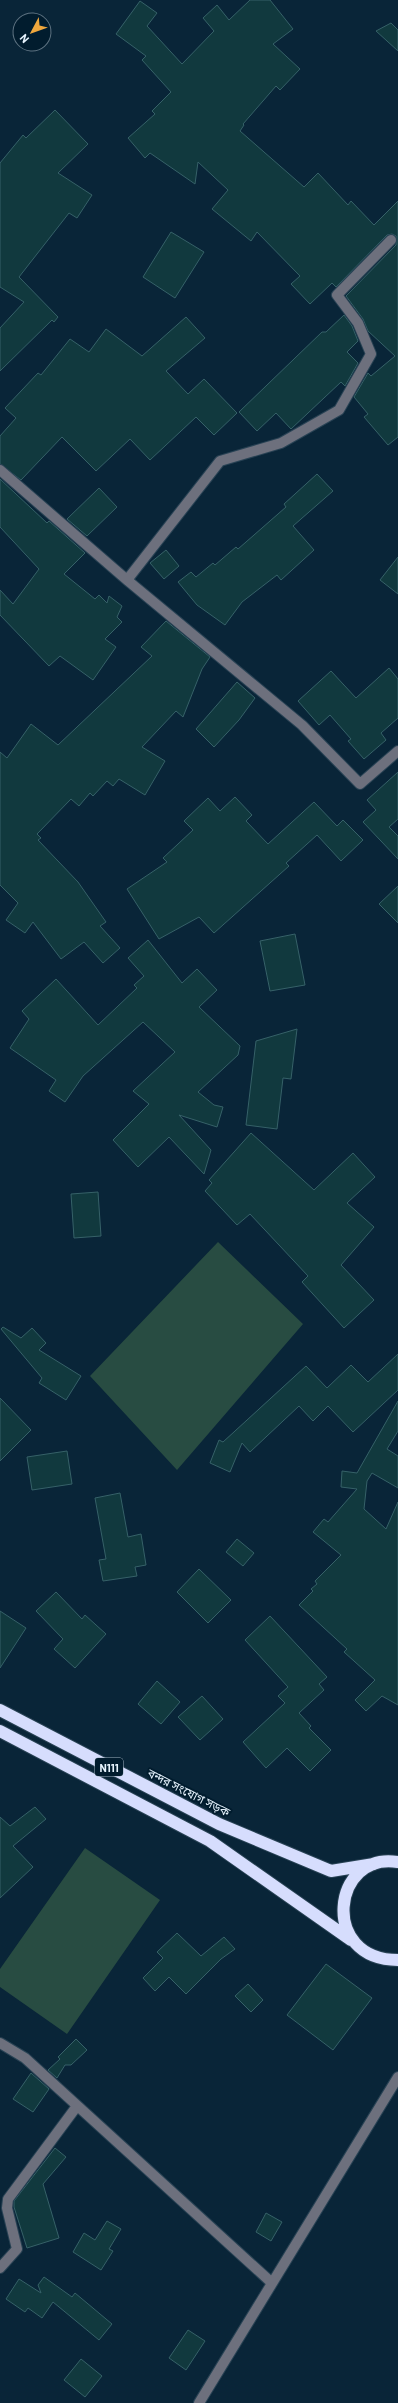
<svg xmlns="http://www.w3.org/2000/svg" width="398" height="2403" font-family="Barlow,'Noto Sans Bengali',sans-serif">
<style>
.water{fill:#284c42}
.building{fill:#11393e;stroke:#366168}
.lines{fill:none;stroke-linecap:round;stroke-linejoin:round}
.minor-casing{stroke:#284254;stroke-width:12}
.highway-casing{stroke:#284254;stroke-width:14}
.minor{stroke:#6d707d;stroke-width:10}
.highway{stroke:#d6ddfd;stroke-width:12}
.labels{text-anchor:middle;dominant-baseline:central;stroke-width:4;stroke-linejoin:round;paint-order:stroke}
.shield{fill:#011c2e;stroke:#a1b2bf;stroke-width:1}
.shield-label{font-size:11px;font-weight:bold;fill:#e6f3fd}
.street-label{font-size:12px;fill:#e6f3fd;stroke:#011c2e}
</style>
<rect width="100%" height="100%" fill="#092538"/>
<!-- water -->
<path class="water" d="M 218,1242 L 303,1324 L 177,1470 L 90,1376 Z
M 85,1848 L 160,1900 L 67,2034 L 0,1987 L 0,1969 Z"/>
<!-- building -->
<path class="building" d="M 250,0 L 270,0 L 293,29 L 273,44 L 300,69 L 280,90 L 276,86 L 243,124 L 244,125 L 240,131 L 304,187 L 318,173 L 348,205 L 351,201 L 374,225 L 398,201 L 398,437 L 388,445 L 364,417 L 368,414 L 354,397 L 368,373 L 371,376 L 395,356 L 368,331 L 363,319 L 346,296 L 396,245 L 396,236 L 392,234 L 387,235 L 336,287 L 332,283 L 310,304 L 291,284 L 300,276 L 257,232 L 251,241 L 212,209 L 228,190 L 198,162 L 195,184 L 150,153 L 145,158 L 128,138 L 155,114 L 152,111 L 171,92 L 142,60 L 146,56 L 116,34 L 140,1 L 157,13 L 147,26 L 182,64 L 214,31 L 203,18 L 217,5 L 229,20 Z
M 391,23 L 398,30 L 398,51 L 376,31 Z
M 55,110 L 88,144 L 58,173 L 92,195 L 77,218 L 69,213 L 19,277 L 58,317 L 54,322 L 52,320 L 0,371 L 0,328 L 24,302 L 0,287 L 0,163 L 23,135 L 26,138 Z
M 171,232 L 204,252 L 175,298 L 143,277 Z
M 344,315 L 352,326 L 358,341 L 347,352 L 358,363 L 345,386 L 341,382 L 291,429 L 276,413 L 257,431 L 239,412 L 322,332 L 326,332 Z
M 186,317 L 205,338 L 166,371 L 188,394 L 204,379 L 237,413 L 214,435 L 196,417 L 150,460 L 130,439 L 96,471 L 62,437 L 21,480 L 0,464 L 0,436 L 16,418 L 5,408 L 38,373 L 41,375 L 70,339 L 89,352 L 106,329 L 142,356 Z
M 317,474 L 333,491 L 293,526 L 314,550 L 281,580 L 277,575 L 242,602 L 225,625 L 197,605 L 178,582 L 191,572 L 196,577 L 213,563 L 215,565 L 236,547 L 238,549 L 286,507 L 284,504 Z
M 0,479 L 47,523 L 49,521 L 85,553 L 64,574 L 95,599 L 99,595 L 107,603 L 109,596 L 122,606 L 117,617 L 122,622 L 105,639 L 116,647 L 93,680 L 60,656 L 49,666 L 0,615 L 0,590 L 13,604 L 39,569 L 0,527 Z
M 99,488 L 117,507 L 87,536 L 67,519 Z
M 166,550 L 179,566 L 164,579 L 150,563 Z
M 398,557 L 398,594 L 380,580 Z
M 166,621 L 210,657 L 202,669 L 183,717 L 176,711 L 142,747 L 165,761 L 145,795 L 119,779 L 113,786 L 107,781 L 93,796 L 90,793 L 79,806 L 71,799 L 37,834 L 41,838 L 38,840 L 78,882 L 106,922 L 100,926 L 120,948 L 103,963 L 84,942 L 61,959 L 33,922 L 25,933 L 6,920 L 18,903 L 0,885 L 0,752 L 7,758 L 31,724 L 58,745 L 152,656 L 141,647 Z
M 389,668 L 398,679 L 398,718 L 381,733 L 386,740 L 364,759 L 348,741 L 351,739 L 330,715 L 319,725 L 298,701 L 331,671 L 356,698 Z
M 237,682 L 255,698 L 239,720 L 214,747 L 196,729 Z
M 398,772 L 398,819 L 389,827 L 398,836 L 398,859 L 363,822 L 376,810 L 367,800 Z
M 235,797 L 252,815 L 246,821 L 268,844 L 314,802 L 337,826 L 343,820 L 363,840 L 341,861 L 317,835 L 286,863 L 289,866 L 214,933 L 199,917 L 159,939 L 127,889 L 167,862 L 163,858 L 193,830 L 184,821 L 208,798 L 220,811 Z
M 398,886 L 398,923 L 379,904 Z
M 295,934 L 305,985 L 270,991 L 260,941 Z
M 148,940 L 182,983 L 197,969 L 217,990 L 199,1007 L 240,1046 L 238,1055 L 198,1092 L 214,1105 L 223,1107 L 217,1127 L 179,1115 L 211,1150 L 204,1174 L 169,1137 L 138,1167 L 113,1140 L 149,1104 L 133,1091 L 175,1052 L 143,1022 L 83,1076 L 65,1102 L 49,1091 L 56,1080 L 10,1048 L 29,1019 L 22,1011 L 56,979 L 98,1025 L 137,988 L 134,985 L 144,976 L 128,958 Z
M 297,1029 L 291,1079 L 283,1078 L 277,1129 L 246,1125 L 256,1041 Z
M 251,1133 L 314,1190 L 353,1153 L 375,1177 L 347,1203 L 374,1227 L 341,1265 L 374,1300 L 344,1328 L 302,1282 L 308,1276 L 250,1214 L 237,1225 L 205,1191 L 212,1183 L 209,1180 Z
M 98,1192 L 101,1236 L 74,1238 L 71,1194 Z
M 3,1327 L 21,1338 L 32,1328 L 46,1343 L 39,1350 L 81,1376 L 66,1400 L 39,1383 L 42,1378 L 1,1329 Z
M 398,1354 L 398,1390 L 353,1432 L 328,1406 L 313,1421 L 299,1406 L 250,1452 L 242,1443 L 230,1472 L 210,1463 L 219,1440 L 223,1442 L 306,1366 L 327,1388 L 351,1365 L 368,1382 Z
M 0,1398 L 31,1430 L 0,1461 Z
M 398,1401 L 398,1431 L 387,1449 L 398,1456 L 398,1488 L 372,1473 L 367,1481 L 364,1509 L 386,1529 L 398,1502 L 398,1705 L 382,1696 L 366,1711 L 355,1700 L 375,1680 L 344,1652 L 347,1649 L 299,1605 L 313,1591 L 311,1589 L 317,1584 L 315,1581 L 341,1555 L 313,1532 L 324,1519 L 328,1522 L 357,1489 L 341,1487 L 342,1471 L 357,1473 Z
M 67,1451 L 72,1484 L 32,1490 L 27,1457 Z
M 120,1493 L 128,1537 L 141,1534 L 146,1565 L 135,1567 L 137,1576 L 103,1581 L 99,1560 L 106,1559 L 95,1498 Z
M 237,1539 L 254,1553 L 243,1566 L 226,1552 Z
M 199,1569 L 231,1600 L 208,1623 L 177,1592 Z
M 56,1592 L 82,1619 L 85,1615 L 106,1634 L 75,1668 L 54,1649 L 63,1639 L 36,1611 Z
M 0,1611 L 26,1628 L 0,1668 Z
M 270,1616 L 327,1677 L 319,1684 L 324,1690 L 299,1713 L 311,1726 L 309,1728 L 331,1750 L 310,1771 L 287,1748 L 266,1768 L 243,1742 L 285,1703 L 278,1696 L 288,1687 L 245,1640 Z
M 157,1681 L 180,1702 L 161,1724 L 138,1704 Z
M 202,1696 L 223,1719 L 200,1740 L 178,1717 Z
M 35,1807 L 46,1819 L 13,1846 L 33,1867 L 0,1898 L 0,1817 L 10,1826 Z
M 177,1933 L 201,1956 L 224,1937 L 235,1949 L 221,1959 L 186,1994 L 169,1977 L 155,1991 L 143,1978 L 163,1958 L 157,1952 Z
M 326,1964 L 372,1998 L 333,2050 L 287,2015 Z
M 248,1984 L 263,2000 L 251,2012 L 235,1996 Z
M 76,2039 L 87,2050 L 71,2065 L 65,2065 L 57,2078 L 48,2070 L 60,2059 L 58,2057 Z
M 31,2073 L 49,2089 L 33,2112 L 13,2099 Z
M 55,2148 L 66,2157 L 43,2184 L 59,2238 L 27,2248 L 14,2207 L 14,2201 Z
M 266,2213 L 282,2222 L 271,2241 L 256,2232 Z
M 107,2221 L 121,2229 L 109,2249 L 113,2251 L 101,2270 L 73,2252 L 84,2233 L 95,2240 Z
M 44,2277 L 72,2297 L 75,2293 L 112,2324 L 99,2340 L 53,2302 L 42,2318 L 28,2308 L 25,2312 L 6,2299 L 19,2279 L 41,2293 L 38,2285 Z
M 188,2330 L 205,2341 L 186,2370 L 169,2358 Z
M 81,2359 L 102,2376 L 85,2397 L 64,2380 Z"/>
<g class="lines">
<defs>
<path id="minor" d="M 0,470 L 127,580 L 302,725 L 360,784 L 398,751
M 127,580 L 220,461 L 281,443 L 339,410 L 371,354 L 358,323 L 337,295 L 391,240
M 0,2043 L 25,2058 L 272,2283
M 0,2268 L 17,2249 L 7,2208 L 8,2199 L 77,2106
M 199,2403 L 398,2077"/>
<path id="highway" d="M 0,1710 L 219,1824 L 331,1871 L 374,1864
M 0,1731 L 210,1841 L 351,1940
M 398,1862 C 332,1851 319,1960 398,1960"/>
</defs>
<!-- minor casing -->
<use href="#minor" class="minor-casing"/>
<!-- highway casing -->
<use href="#highway" class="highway-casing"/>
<!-- minor -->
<use href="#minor" class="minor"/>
<!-- highway -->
<use href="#highway" class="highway"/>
</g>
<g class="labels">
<!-- shield labels -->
<rect class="shield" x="95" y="1758" width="28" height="18" rx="3"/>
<g class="shield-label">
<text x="109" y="1767">N111</text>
</g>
<!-- street labels -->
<g class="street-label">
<text transform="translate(189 1792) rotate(27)">বন্দর সংযোগ সড়ক</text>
</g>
</g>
<!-- north arrow -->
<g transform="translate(32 32) rotate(229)"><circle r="19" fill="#011c2e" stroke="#5d7281"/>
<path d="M0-3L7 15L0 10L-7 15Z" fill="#efa73d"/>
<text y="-6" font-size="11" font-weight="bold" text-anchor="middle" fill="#e6f3fd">N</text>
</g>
</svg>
